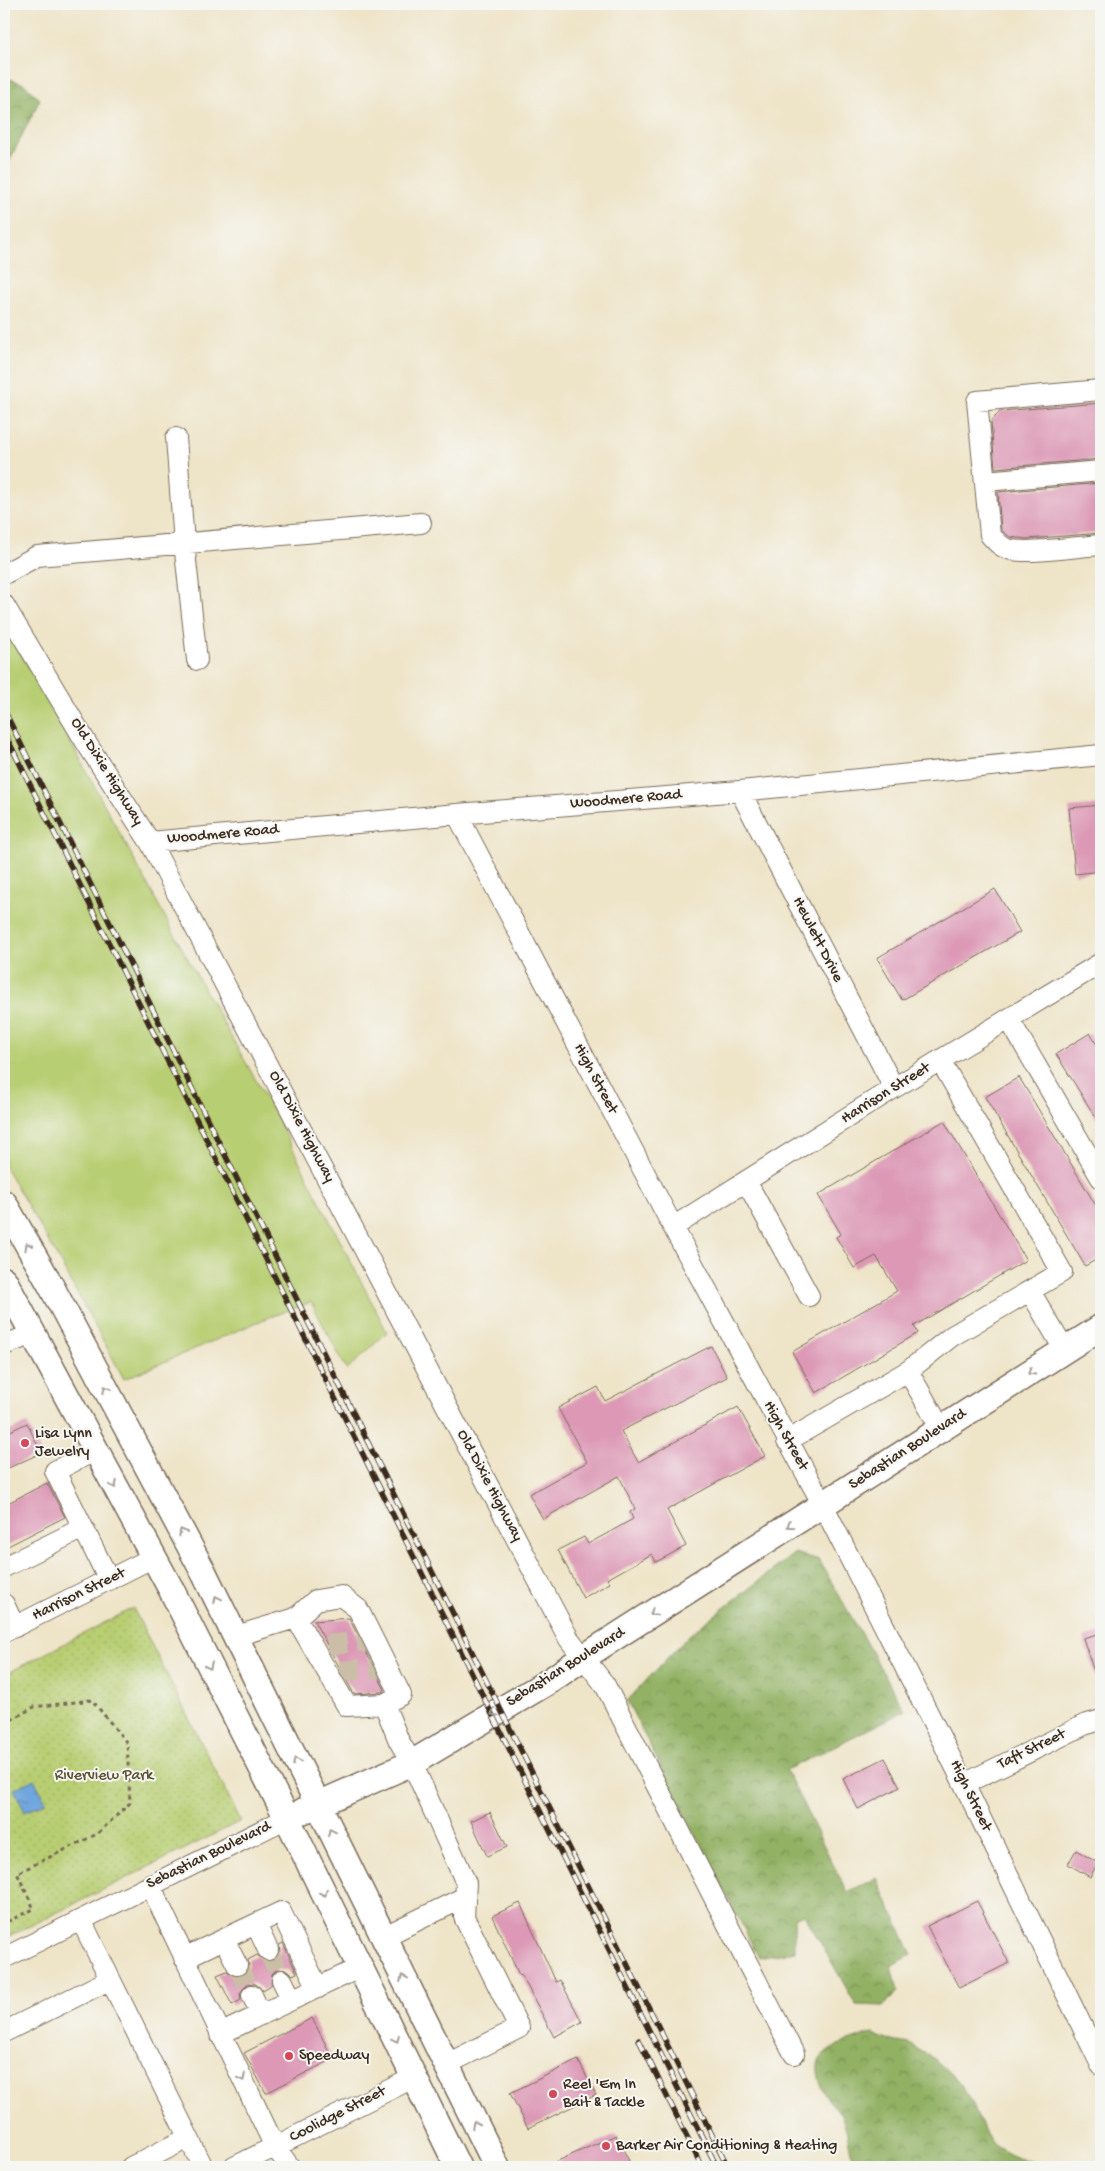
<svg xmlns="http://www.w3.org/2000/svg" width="1105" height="2171" font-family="'Gochi Hand',sans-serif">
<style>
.grass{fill:#b8ce72;stroke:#7a7c48}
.forest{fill:url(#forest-crowns);stroke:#666e41}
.park{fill:url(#park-dots);stroke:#7a7c48}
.water{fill:url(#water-ripples);stroke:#56687e}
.building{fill:#dc98b5}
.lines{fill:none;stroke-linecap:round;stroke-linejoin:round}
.minor-tunnel{stroke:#cabfa6;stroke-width:20;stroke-dasharray:20 10;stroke-linecap:butt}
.minor-casing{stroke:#7a6b5a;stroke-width:22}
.major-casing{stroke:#7a6b5a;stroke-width:28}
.path{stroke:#7a6b5a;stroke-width:3;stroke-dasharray:4 4;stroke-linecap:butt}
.minor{stroke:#fff;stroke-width:20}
.major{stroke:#fff;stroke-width:25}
.rail-casing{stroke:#3b2a1e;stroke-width:5.5}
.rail{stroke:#f6f6f2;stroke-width:4;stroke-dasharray:11;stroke-linecap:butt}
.oneway{stroke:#a79f9a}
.poi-dot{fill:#d1495b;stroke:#f6f6f2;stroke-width:2}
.labels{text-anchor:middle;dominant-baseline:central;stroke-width:4;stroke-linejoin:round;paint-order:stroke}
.street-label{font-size:16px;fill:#3b2a1e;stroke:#f6f6f2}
.poi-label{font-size:16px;fill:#3b2a1e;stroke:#f6f6f2;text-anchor:start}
.park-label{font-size:16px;fill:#5a5333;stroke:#f6f6f2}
</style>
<defs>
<pattern id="forest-crowns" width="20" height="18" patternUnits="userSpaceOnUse" patternTransform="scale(1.25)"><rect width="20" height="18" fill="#92b164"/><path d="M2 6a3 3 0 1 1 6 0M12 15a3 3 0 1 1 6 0" fill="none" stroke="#789052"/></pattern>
<pattern id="park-dots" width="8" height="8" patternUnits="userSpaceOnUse" patternTransform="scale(1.25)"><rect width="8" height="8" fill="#b8ce72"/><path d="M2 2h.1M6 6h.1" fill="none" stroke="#9fb162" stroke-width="1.8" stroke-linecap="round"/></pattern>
<pattern id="water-ripples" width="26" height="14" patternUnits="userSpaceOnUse" patternTransform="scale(1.25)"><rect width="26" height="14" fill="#70a6de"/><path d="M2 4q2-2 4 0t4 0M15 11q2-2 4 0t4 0" fill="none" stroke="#5d87b3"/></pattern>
</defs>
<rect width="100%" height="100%" fill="#f6f6f2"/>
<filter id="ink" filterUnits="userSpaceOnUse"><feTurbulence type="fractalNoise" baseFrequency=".02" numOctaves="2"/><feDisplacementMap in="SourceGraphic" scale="10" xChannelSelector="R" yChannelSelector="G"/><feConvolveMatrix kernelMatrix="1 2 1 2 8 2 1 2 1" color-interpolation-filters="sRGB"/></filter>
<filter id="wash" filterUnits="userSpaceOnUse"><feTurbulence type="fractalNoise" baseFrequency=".0096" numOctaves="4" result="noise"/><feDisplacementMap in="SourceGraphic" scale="20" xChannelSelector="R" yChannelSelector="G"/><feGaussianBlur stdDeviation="1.12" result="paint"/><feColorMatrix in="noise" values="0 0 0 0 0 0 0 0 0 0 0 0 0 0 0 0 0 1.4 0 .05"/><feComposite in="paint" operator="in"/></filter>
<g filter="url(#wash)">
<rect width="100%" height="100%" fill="#eee4c8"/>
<!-- grass -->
<path class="grass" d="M 4,625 L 52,708 L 203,987 L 275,1114 L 387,1332 L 347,1370 L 311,1302 L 267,1318 L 124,1379 L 53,1249 L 4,1165 Z"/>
<!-- forest -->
<path class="forest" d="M 4,77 L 24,84 L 40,99 L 4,172 Z
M 795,1553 L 819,1560 L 905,1711 L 786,1770 L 847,1892 L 877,1878 L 912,1955 L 892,1965 L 898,1992 L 883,2006 L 856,2005 L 804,1914 L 794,1918 L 795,1951 L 759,1958 L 627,1701 L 689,1635 Z
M 873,2034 L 887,2040 L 909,2044 L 936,2060 L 959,2082 L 969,2096 L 984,2132 L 997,2147 L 1017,2158 L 1046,2163 L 1095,2164 L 1101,2162 L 1101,2167 L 856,2167 C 848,2150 849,2128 839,2112 C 835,2106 828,2101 825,2094 C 821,2087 817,2074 818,2065 C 819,2049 860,2036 873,2034 Z"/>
<!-- park -->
<path class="park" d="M 133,1608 L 241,1821 L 4,1939 L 4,1675 Z"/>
<!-- water -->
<path class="water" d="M 34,1779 L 46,1802 L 25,1812 L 14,1789 Z"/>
<g id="blocks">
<!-- building -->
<path class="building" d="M 1101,403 L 1101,459 L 995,468 L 991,422 L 1000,411 Z
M 1101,483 L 1101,533 L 1027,539 L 1010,537 L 1001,530 L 998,492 Z
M 1101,805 L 1101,871 L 1075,874 L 1069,808 Z
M 995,889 L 1020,932 L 902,1000 L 877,958 Z
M 1090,1033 L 1101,1052 L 1101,1126 L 1056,1054 Z
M 1019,1077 L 1101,1214 L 1101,1257 L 1085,1266 L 985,1097 Z
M 944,1121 L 1026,1260 L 914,1326 L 918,1333 L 816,1393 L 792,1352 L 897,1291 L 876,1256 L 854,1268 L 836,1237 L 841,1234 L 818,1195 Z
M 711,1346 L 727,1377 L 621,1431 L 638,1462 L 738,1407 L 765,1456 L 667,1510 L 686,1546 L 656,1562 L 652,1554 L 607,1579 L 610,1583 L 583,1598 L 558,1550 L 584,1537 L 588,1544 L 633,1519 L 630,1512 L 635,1509 L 619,1476 L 543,1519 L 529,1494 L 587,1462 L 558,1408 L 598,1387 L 605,1401 Z
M 27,1423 L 41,1453 L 4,1470 L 4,1434 Z
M 47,1483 L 65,1517 L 4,1548 L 4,1505 Z
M 349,1618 L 385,1690 L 382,1692 L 354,1694 L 314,1621 Z
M 1101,1633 L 1101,1683 L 1098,1684 L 1083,1638 Z
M 885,1758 L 900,1787 L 858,1809 L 843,1779 Z
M 490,1812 L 507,1847 L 487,1856 L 471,1821 Z
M 1076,1850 L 1098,1863 L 1090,1877 L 1068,1864 Z
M 977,1901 L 1009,1963 L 959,1988 L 927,1926 Z
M 520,1903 L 556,1982 L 560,1980 L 582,2022 L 554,2037 L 521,1974 L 519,1975 L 492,1916 Z
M 283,1943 L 297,1973 L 293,1975 L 288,1970 L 277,1969 L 272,1974 L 271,1985 L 263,1990 L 254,1983 L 247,1984 L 240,1993 L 241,2000 L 232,2005 L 217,1975 L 227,1971 L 236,1977 L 243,1975 L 249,1966 L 248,1960 L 257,1955 L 266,1962 L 273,1961 L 280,1952 L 279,1945 Z
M 312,2018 L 333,2059 L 266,2093 L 244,2053 Z
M 578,2060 L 596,2095 L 528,2128 L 510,2093 Z
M 616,2135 L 632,2167 L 544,2167 Z"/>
</g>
</g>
<g filter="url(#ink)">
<use href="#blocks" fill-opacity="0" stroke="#7a6b5a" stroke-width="1"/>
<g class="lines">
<!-- minor-tunnel -->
<path class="minor-tunnel" d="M 327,1645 L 365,1641
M 340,1671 L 378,1668
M 268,1950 L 282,1980
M 237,1965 L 252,1995"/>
<defs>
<path id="minor" d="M 1101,390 L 977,401 L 990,535 C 996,541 1000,547 1008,549 C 1026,555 1080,546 1101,545
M 176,438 L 184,543 L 197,660
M 985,481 L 1101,471
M 4,574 L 37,556 L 421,523
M 4,605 L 87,744 L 150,842 L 569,1639 L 605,1685 L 794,2054
M 740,791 L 894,1088
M 457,814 L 673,1227 L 823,1505 L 964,1784 L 1101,2065
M 150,842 L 457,814 L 740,791 L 1101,755
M 1009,1019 L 1101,1178
M 746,1181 L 809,1296
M 673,1227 L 894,1088 L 1101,963
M 1030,1291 L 1065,1351
M 4,1345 L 33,1334
M 908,1371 L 941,1429
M 787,1441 L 908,1371 L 952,1336 L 1062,1272 L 940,1060
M 96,1450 L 55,1471 L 109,1580
M 4,1567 L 83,1528
M 4,1604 L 15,1627
M 4,1632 L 154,1557
M 236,1636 L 296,1618
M 384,1704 L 347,1706 L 296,1618 L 316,1600 L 341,1596 L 358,1609 L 401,1695 L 384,1704 L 399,1741 L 412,1763 L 466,1883 L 464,1917 L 519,2028 L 445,2065
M 964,1784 L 1084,1725 L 1101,1720
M 150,1885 L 275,2147 L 290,2167
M 81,1920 L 203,2167
M 256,1924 L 268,1950
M 383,1937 L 465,1897
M 224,1939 L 237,1965
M 4,1958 L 287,1818
M 184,1958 L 281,1912 L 318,1988
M 282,1980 L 292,2000
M 252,1995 L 261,2015
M 4,2032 L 109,1980
M 220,2034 L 361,1967
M 131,2167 L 188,2138
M 234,2167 L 415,2077"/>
<path id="major" d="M 4,1203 L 50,1284 L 205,1575 L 497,2167
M 4,1280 L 172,1591 L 287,1818 L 458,2167
M 303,1811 L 412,1763 L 551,1680 L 584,1657 L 1101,1327"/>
</defs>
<!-- minor casing -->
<use href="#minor" class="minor-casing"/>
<!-- major casing -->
<use href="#major" class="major-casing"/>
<!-- path -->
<path class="path" d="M 4,1724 L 34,1707 L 92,1700 L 127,1743 L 130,1803 L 97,1834 L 17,1873 L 34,1909 L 4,1923"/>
<!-- minor -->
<use href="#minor" class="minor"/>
<!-- major -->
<use href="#major" class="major"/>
<defs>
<path id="rail" d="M 4,710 L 728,2167
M 4,732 L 717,2167
M 639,2040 L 702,2167"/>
</defs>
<!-- rail casing -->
<use href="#rail" class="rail-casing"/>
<!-- rail -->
<use href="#rail" class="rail"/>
</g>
<!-- one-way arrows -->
<defs><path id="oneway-chevron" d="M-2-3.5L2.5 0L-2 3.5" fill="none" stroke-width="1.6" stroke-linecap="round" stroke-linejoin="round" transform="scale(1.25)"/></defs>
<g class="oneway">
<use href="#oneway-chevron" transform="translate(28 1246) rotate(-120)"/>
<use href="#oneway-chevron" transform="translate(1031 1372) rotate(148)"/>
<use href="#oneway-chevron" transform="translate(106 1389) rotate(-118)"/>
<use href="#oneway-chevron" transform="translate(114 1485) rotate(62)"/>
<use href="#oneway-chevron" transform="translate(790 1525) rotate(147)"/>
<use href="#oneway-chevron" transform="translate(182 1532) rotate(-118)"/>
<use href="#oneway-chevron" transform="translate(217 1599) rotate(-116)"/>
<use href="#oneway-chevron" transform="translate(653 1613) rotate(147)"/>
<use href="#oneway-chevron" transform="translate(209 1666) rotate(63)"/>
<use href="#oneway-chevron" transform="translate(494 1713) rotate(150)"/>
<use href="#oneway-chevron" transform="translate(296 1761) rotate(-116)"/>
<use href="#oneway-chevron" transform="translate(331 1832) rotate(-116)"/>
<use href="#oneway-chevron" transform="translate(324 1893) rotate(64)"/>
<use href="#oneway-chevron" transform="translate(403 1978) rotate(-116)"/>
<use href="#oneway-chevron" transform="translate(396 2039) rotate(64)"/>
<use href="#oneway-chevron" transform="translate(242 2078) rotate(64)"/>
<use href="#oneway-chevron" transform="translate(475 2124) rotate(-117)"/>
</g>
</g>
<!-- markers -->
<g class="poi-dot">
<circle cx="25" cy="1443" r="5"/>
<circle cx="289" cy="2056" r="5"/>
<circle cx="553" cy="2094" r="5"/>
<circle cx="606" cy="2146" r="5"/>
</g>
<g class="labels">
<!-- street labels -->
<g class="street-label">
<text transform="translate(106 772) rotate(58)">Old Dixie Highway</text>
<text transform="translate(626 800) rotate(-5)">Woodmere Road</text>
<text transform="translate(223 835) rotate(-5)">Woodmere Road</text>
<text transform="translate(817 940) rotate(63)">Hewlett Drive</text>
<text transform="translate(595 1079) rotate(62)">High Street</text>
<text transform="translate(886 1094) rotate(-32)">Harrison Street</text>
<text transform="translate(301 1127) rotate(62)">Old Dixie Highway</text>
<text transform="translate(785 1436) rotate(61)">High Street</text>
<text transform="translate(908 1450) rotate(-33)">Sebastian Boulevard</text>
<text transform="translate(489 1486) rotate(62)">Old Dixie Highway</text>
<text transform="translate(79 1595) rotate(-26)">Harrison Street</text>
<text transform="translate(566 1668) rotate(-32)">Sebastian Boulevard</text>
<text transform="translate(1032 1750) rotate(-26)">Taft Street</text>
<text transform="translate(970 1796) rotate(64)">High Street</text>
<text transform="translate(209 1856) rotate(-26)">Sebastian Boulevard</text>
<text transform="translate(338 2115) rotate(-27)">Coolidge Street</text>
</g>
<!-- poi labels -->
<g class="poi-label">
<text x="35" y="1434">Lisa Lynn<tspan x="35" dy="18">Jewelry</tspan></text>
<text x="299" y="2056">Speedway</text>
<text x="563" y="2085">Reel 'Em In<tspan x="563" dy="18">Bait &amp; Tackle</tspan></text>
<text x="616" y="2146">Barker Air Conditioning &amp; Heating</text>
</g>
<!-- park labels -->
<g class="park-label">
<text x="104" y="1776">Riverview Park</text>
</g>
</g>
<!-- margin -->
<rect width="1105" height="2171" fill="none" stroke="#f6f6f2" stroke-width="20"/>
</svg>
